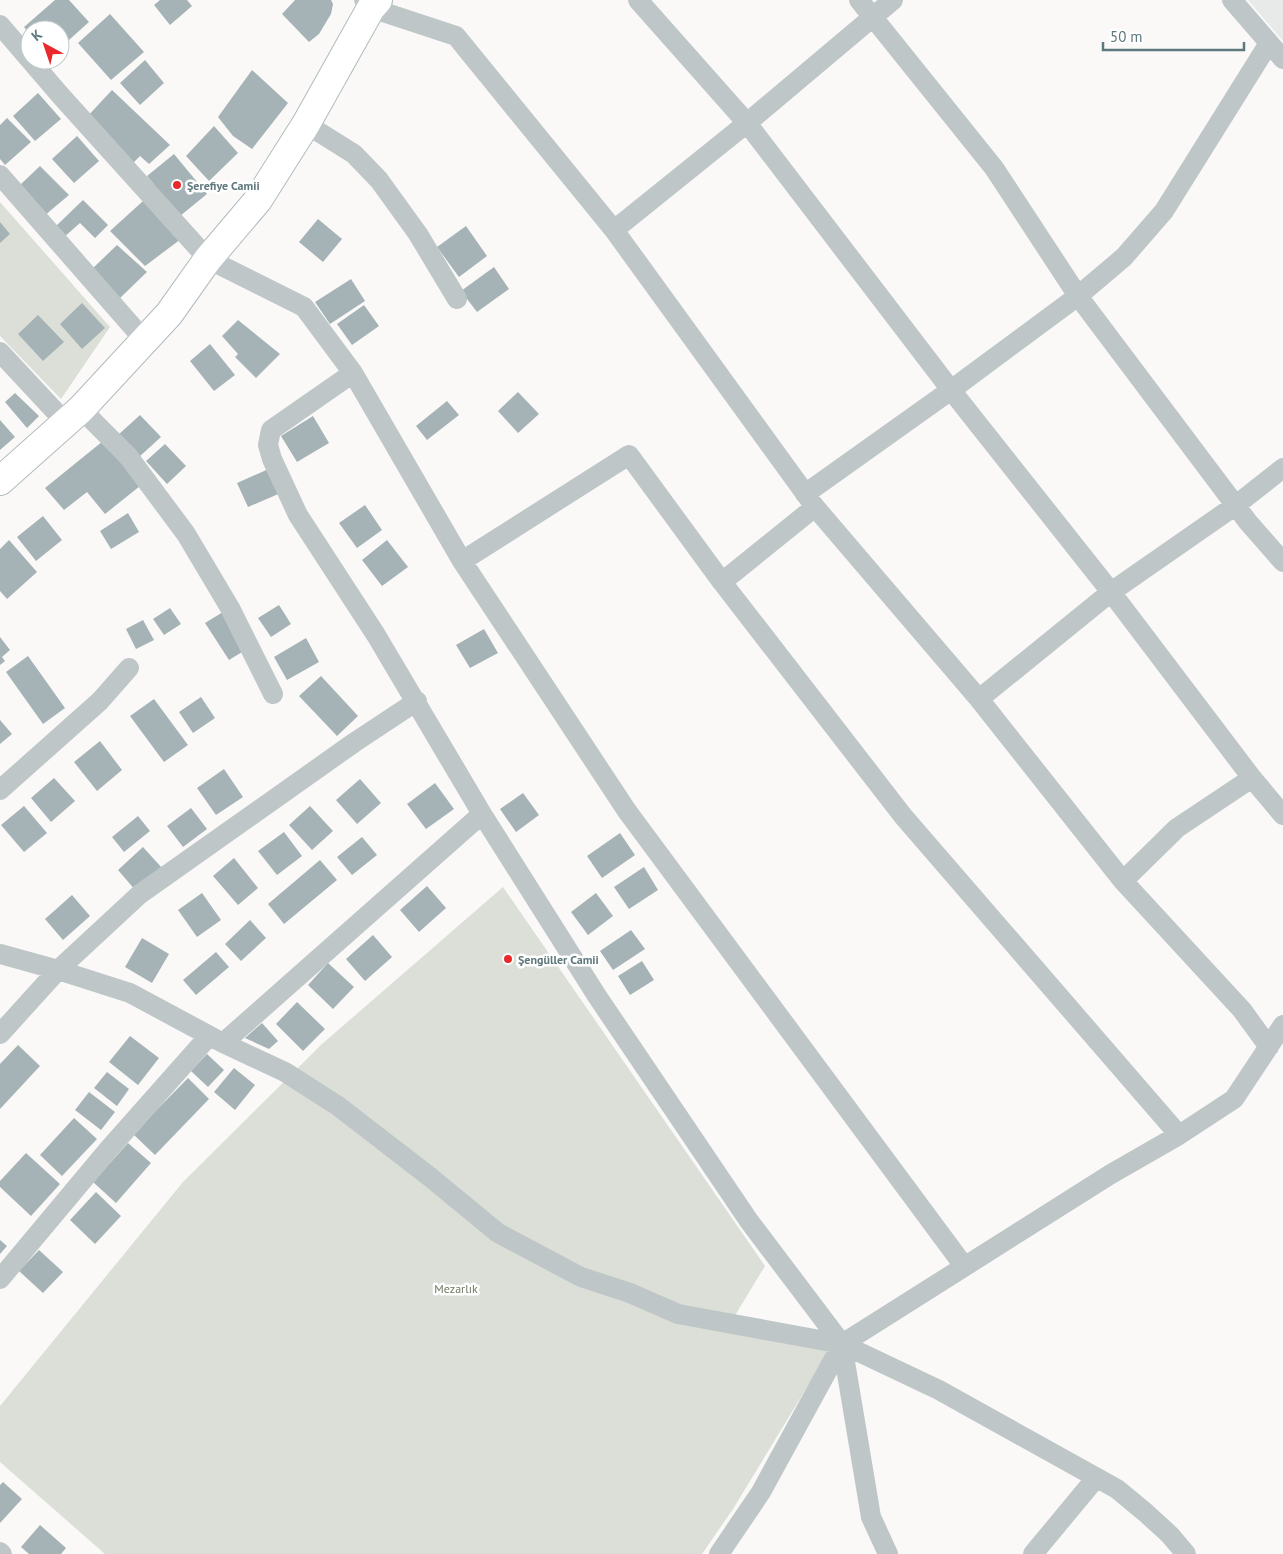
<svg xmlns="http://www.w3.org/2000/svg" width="1283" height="1554" font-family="'PT Sans',sans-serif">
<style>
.built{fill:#e8e9e9}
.green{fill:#dbdfd7}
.building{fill:#a5b3b6}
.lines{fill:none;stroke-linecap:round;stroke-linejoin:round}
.secondary-casing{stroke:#b1bbbd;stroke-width:30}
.minor{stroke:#bec6c8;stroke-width:20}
.secondary{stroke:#fff;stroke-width:28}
.poi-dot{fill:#e82a2c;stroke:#fff;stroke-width:2}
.labels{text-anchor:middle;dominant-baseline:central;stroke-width:5;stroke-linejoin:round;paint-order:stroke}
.poi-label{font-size:12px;font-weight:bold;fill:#5f787d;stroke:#fff;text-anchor:start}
.park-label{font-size:12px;fill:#6d7a63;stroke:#fff}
</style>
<rect width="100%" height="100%" fill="#faf9f8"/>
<!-- built -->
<path class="built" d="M 1248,0 L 1283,0 L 1283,41 Z"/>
<!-- green -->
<path class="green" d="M 0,202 L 110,327 L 61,399 L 0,336 Z
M 503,887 L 765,1266 L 725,1332 L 829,1351 L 733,1509 L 702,1554 L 105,1554 L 0,1462 L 0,1406 L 183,1182 L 322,1044 Z"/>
<!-- building -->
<path class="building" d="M 55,0 L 69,0 L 89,22 L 60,48 L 60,30 L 30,30 L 30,34 L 24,27 Z
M 160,0 L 187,0 L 192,6 L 170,25 L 154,5 Z
M 295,0 L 331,0 L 333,4 L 331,14 L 319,34 L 309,42 L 282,14 Z
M 110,14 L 144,52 L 111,80 L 78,43 Z
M 145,60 L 164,83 L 140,105 L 120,83 Z
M 252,70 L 288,103 L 252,149 L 233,136 L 218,117 Z
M 112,90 L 170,145 L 149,164 L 140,156 L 131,165 L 86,118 Z
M 38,93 L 61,119 L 35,141 L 13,116 Z
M 7,118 L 31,142 L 5,165 L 0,159 L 0,125 Z
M 214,126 L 238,153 L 209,181 L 186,156 Z
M 77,136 L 99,161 L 74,183 L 52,159 Z
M 174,154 L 207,194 L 180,216 L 147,176 Z
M 40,166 L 69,195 L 44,216 L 20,185 Z
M 83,200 L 108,225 L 95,238 L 80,223 L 63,238 L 55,227 Z
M 143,201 L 181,239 L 145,266 L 110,231 Z
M 318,219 L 342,239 L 323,262 L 299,242 Z
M 0,222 L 10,234 L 0,243 Z
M 466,226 L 487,256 L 459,277 L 437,247 Z
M 117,245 L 147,272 L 120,298 L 91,270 Z
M 494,267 L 509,289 L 477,312 L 461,291 Z
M 351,279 L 365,301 L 330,324 L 315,302 Z
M 82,303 L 105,328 L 82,349 L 60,324 Z
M 364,305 L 379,326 L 352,345 L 337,324 Z
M 38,315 L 64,342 L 43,361 L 18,334 Z
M 238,320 L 280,354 L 256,378 L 235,357 L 238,354 L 222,336 Z
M 210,344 L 235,375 L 214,391 L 190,361 Z
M 518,392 L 539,414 L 518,433 L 498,411 Z
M 15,393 L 39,416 L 27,428 L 5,402 Z
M 447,401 L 459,415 L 427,440 L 416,426 Z
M 140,415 L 161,437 L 139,457 L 118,435 Z
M 313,416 L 329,443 L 297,462 L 281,436 Z
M 0,420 L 15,437 L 0,450 Z
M 103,441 L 140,486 L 105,514 L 87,492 L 64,510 L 45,488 Z
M 165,444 L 186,466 L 167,484 L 146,461 Z
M 273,467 L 283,492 L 248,507 L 237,483 Z
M 365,505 L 382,530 L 357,548 L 339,523 Z
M 128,513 L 139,532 L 111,549 L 100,531 Z
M 43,516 L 62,540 L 36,561 L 17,537 Z
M 9,540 L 37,572 L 7,599 L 0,591 L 0,549 Z
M 387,540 L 408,567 L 382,586 L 362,560 Z
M 279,605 L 291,624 L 271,637 L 258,618 Z
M 170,608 L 181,624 L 164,635 L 153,619 Z
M 223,612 L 247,649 L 229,660 L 205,623 Z
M 143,620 L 154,640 L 136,649 L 126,629 Z
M 484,629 L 498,653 L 470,668 L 456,645 Z
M 0,637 L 10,650 L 2,657 L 5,661 L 0,665 Z
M 306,638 L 319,662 L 287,680 L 274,657 Z
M 28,656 L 65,708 L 43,724 L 6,672 Z
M 321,676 L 358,716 L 337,736 L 299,696 Z
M 201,697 L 215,718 L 193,733 L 179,712 Z
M 154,699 L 188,745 L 164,762 L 130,716 Z
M 0,720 L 12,734 L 0,744 Z
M 100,741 L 122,770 L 97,791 L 74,762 Z
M 224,769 L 243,797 L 216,815 L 197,788 Z
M 54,778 L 75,801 L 51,822 L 31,798 Z
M 360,779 L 381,803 L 357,824 L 336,800 Z
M 435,783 L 454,809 L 426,829 L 407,804 Z
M 523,793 L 539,815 L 516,832 L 500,809 Z
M 24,806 L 47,833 L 24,852 L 1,825 Z
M 310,806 L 333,831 L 312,850 L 289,825 Z
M 191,808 L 207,829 L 183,847 L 167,826 Z
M 138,816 L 150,831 L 124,852 L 112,837 Z
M 284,832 L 302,856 L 277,875 L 258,851 Z
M 620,833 L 635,855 L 602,878 L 587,856 Z
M 362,837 L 377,855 L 352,875 L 337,857 Z
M 143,847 L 162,868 L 136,891 L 118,870 Z
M 234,858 L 258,888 L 238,905 L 213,876 Z
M 320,860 L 337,880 L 284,924 L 268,904 Z
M 644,867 L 658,890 L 629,909 L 614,887 Z
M 427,886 L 446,908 L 419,932 L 400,910 Z
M 202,893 L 221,920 L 197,937 L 178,910 Z
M 596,893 L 613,916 L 588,935 L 571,912 Z
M 72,895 L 90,916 L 63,940 L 45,919 Z
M 250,920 L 266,938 L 241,961 L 225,944 Z
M 631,930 L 645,949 L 613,970 L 600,951 Z
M 373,935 L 392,957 L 365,981 L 346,959 Z
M 142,938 L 169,954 L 152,983 L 125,967 Z
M 216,952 L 229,967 L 196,995 L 183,980 Z
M 642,961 L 654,980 L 630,995 L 618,976 Z
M 328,963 L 354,987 L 333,1009 L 308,985 Z
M 297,1002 L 325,1029 L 303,1051 L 276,1024 Z
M 262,1023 L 278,1041 L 269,1049 L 245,1038 Z
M 130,1036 L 159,1058 L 138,1085 L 109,1062 Z
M 18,1045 L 40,1066 L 0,1109 L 0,1064 Z
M 207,1054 L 224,1070 L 208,1087 L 191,1071 Z
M 234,1068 L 255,1085 L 235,1110 L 214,1092 Z
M 107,1072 L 129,1089 L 117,1106 L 94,1088 Z
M 188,1078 L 209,1099 L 155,1155 L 133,1134 Z
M 89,1092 L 115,1112 L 101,1130 L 75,1110 Z
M 74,1118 L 97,1139 L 62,1176 L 40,1155 Z
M 128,1143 L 151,1163 L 116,1203 L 93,1182 Z
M 26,1153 L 60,1184 L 31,1216 L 0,1187 L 0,1181 Z
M 96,1192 L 121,1216 L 95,1244 L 70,1220 Z
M 0,1240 L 7,1246 L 0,1254 Z
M 39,1250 L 63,1272 L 43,1293 L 19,1271 Z
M 3,1482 L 22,1499 L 0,1523 L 0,1485 Z
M 40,1525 L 66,1548 L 61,1554 L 29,1554 L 21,1547 Z"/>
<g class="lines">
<defs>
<path id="secondary" d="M 0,481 L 81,409 L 169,314 L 208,259 L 258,200 L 306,124 L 371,8 L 378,0"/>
</defs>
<!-- secondary casing -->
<use href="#secondary" class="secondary-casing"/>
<!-- minor -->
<path class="minor" d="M 364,0 L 371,8 L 456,36 L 614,230 L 815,507 L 979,699 L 1123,881 L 1242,1010 L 1269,1047
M 638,0 L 747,123 L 951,390 L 1111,592 L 1252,778 L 1283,815
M 859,0 L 994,168 L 1078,296 L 1248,522 L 1283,562
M 1232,0 L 1283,59
M 0,25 L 61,96 L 208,259 L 304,307 L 353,373 L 462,561 L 627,811 L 964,1266
M 306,124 L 354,154 L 379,180 L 418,234 L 457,299
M 0,175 L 145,341
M 614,230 L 747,123 L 893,0
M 0,352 L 66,423
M 353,373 L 271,430 L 268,445 L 272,459 L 298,515 L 376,635 L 482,814 L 597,996 L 749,1221 L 842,1344 L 871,1517 L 888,1554
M 81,409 L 128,456 L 186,534 L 230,608 L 273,694
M 805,494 L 951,390 L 1078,296 L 1124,257 L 1164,211 L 1269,43
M 462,561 L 629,455 L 722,582 L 903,816 L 1179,1135
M 722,582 L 815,507
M 979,699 L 1111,592 L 1236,505 L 1283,468
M 0,790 L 100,701 L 129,668
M 1123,881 L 1177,828 L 1252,778
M 0,954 L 58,970 L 130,993 L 223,1043 L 285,1072 L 338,1106 L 430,1177 L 498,1233 L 581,1277 L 630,1293 L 678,1314 L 842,1344 L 939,1390 L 1117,1489 L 1146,1513 L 1170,1535 L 1186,1554
M 0,1034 L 58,970 L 140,894 L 355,742 L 417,701
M 223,1043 L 482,814
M 0,1279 L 108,1150 L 209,1036
M 0,1552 L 2,1554
M 719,1554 L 761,1492 L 842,1344 L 1111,1174 L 1179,1135 L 1234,1099 L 1283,1025
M 1033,1554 L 1096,1478"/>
<!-- secondary -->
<use href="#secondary" class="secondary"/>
</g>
<!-- markers -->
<g class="poi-dot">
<circle cx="177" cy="185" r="5"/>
<circle cx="508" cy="959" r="5"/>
</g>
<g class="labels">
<!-- poi labels -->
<g class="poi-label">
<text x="187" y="185">Şerefiye Camii</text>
<text x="518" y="959">Şengüller Camii</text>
</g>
<!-- park labels -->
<g class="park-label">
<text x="456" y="1288">Mezarlık</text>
</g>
</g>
<!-- north arrow -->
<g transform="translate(45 45) rotate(320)"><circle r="24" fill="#ffffff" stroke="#bfc9cb"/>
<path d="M0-4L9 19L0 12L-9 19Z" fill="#e82a2c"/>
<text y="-8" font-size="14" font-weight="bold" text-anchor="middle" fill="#5f787d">K</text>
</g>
<!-- scale -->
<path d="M1103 42v8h141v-8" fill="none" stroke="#5f787d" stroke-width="2.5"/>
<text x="1110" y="42" font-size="15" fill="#5f787d" stroke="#ffffff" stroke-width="4" paint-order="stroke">50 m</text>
</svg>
